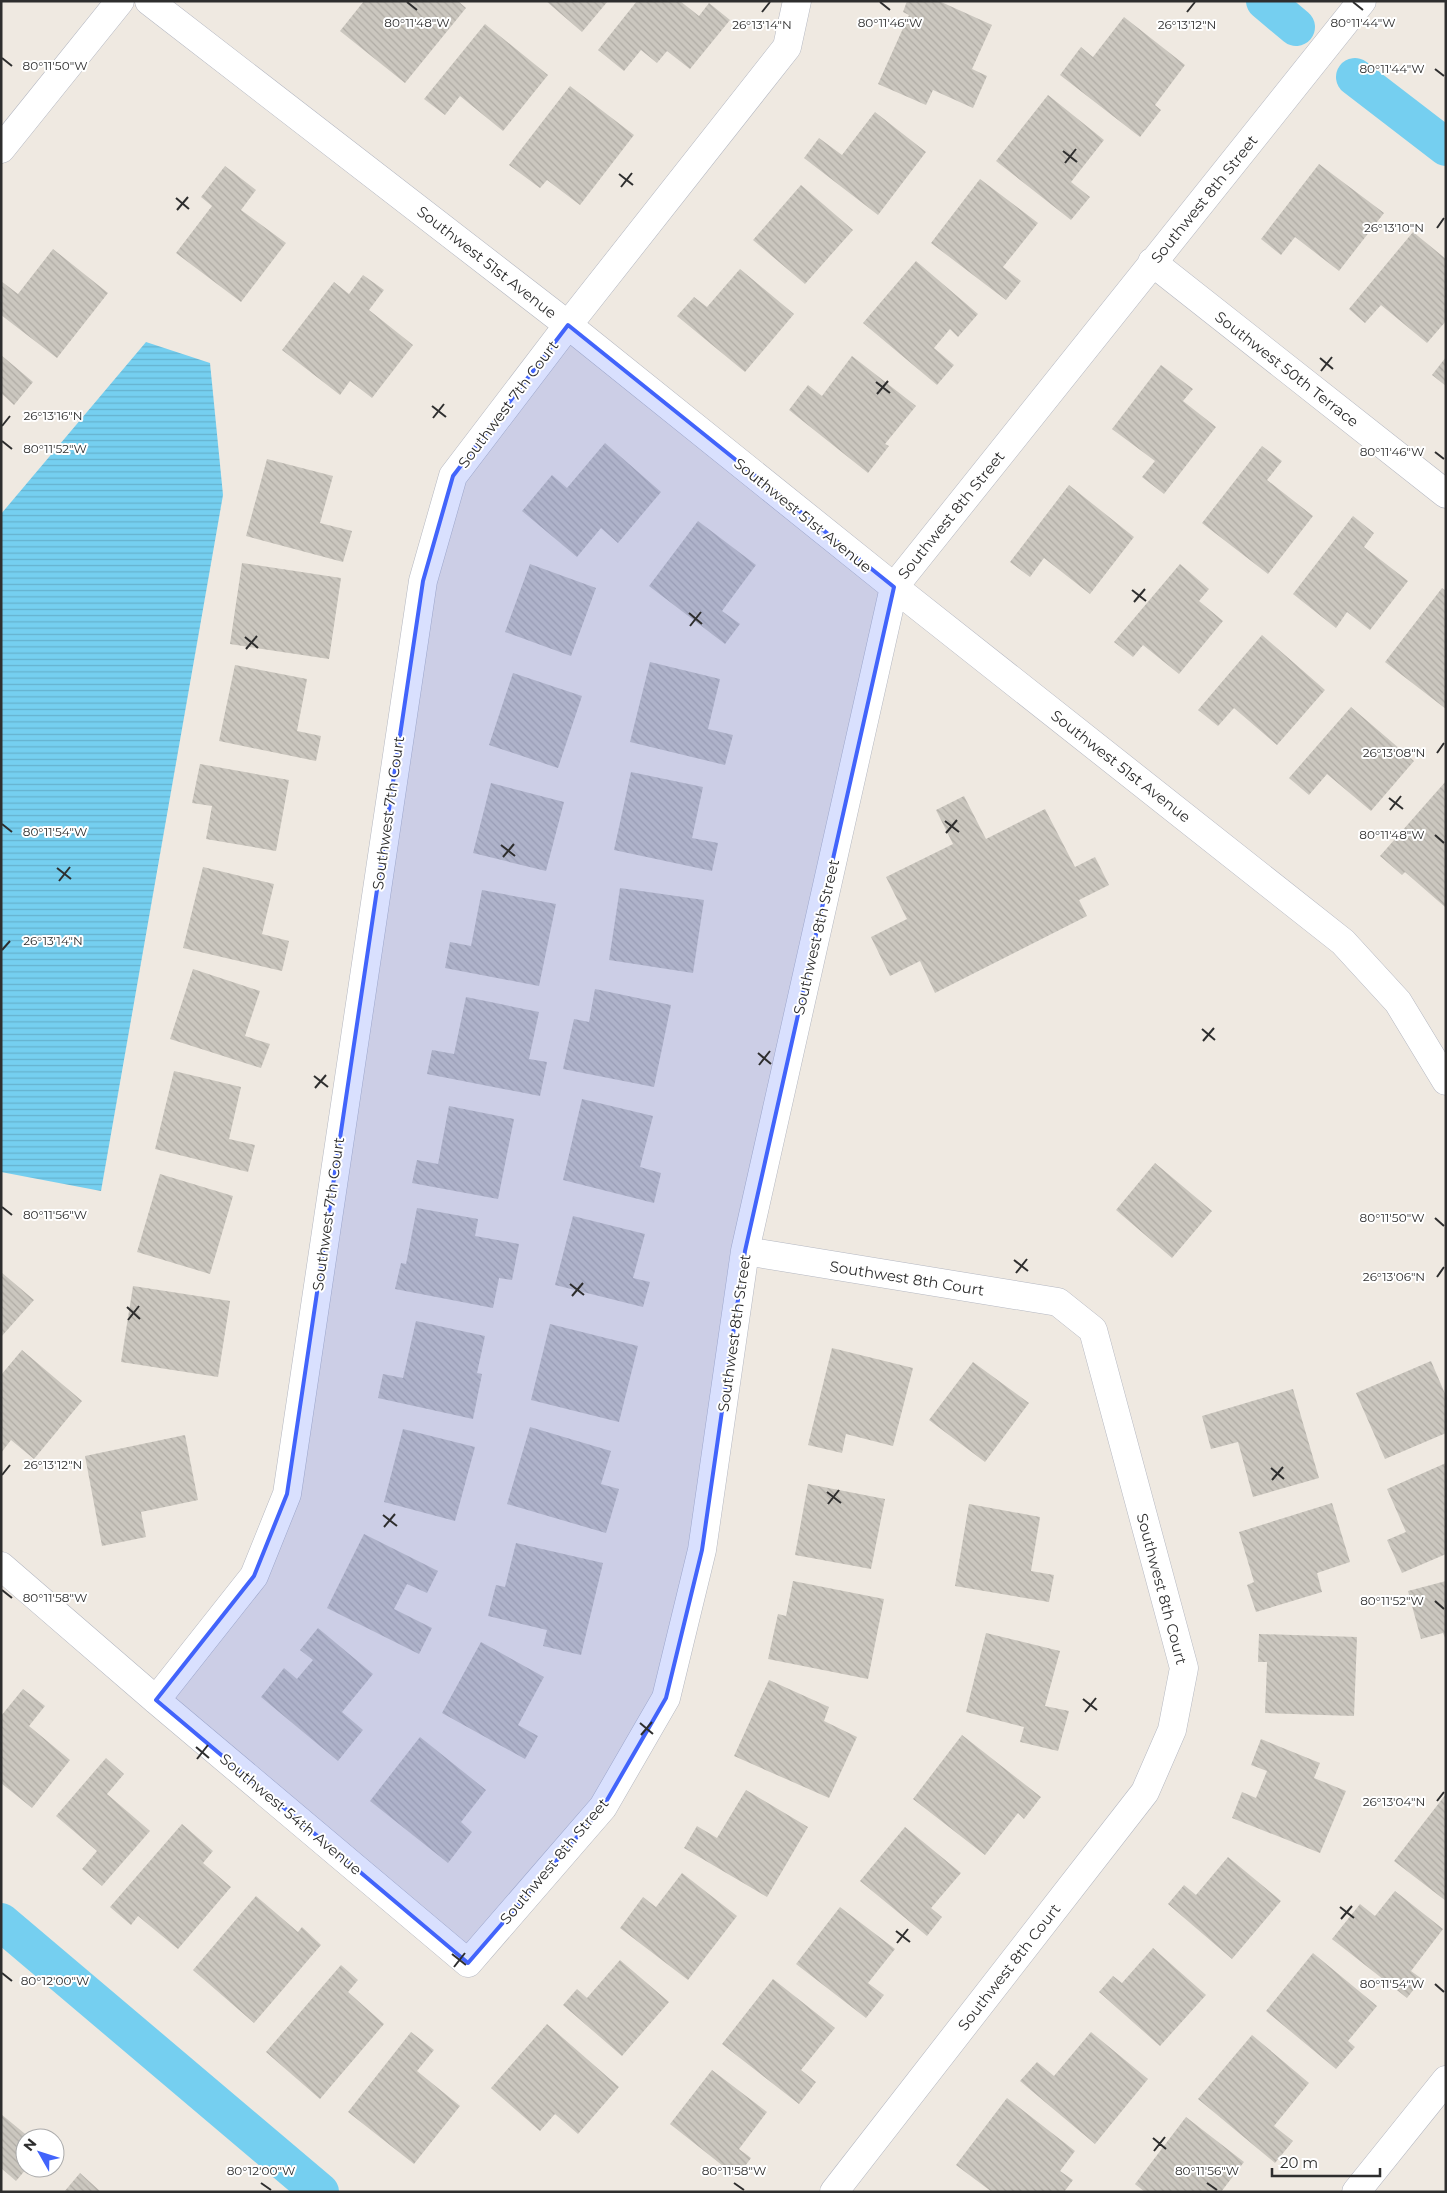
<svg xmlns="http://www.w3.org/2000/svg" width="1447" height="2193" font-family="Montserrat,sans-serif">
<style>
.water{fill:url(#water-rules)}
.lines{fill:none;stroke-linecap:round;stroke-linejoin:round}
.canal{stroke:#75cff0;stroke-width:38}
.building{fill:url(#building-back-hatch)}
.minor-casing{stroke:#b4b7c1;stroke-width:29}
.minor{stroke:#fff;stroke-width:28}
.marked{fill:#4264fb;fill-opacity:0.2;stroke:#4264fb;stroke-width:4;stroke-linejoin:round}
.ticks{fill:none;stroke:#2e2e2e;stroke-width:2}
.labels{text-anchor:middle;dominant-baseline:central;stroke-width:4;stroke-linejoin:round;paint-order:stroke}
.street-label{font-size:15px;fill:#2e2e2e;stroke:#fff}
.ticks-label{font-size:12px;text-anchor:middle;fill:#2e2e2e;stroke:#fff;stroke-width:4;stroke-linejoin:round;paint-order:stroke}
</style>
<defs>
<pattern id="water-rules" width="6" height="5" patternUnits="userSpaceOnUse" patternTransform="scale(1.25)"><rect width="6" height="5" fill="#75cff0"/><path d="M0 2.5h6" fill="none" stroke="#66b2ce"/></pattern>
<pattern id="building-back-hatch" width="6" height="6" patternUnits="userSpaceOnUse" patternTransform="scale(1.25)"><rect width="6" height="6" fill="#cbc7bf"/><path d="M-1 5l2 2M0 0l6 6M5-1l2 2" fill="none" stroke="#afaba4"/></pattern>
</defs>
<rect width="100%" height="100%" fill="#efe9e1"/>
<!-- water -->
<path class="water" d="M 146,342 L 210,363 L 223,495 L 101,1191 L 1,1172 L 1,514 Z"/>
<g class="lines">
<!-- canal -->
<path class="canal" d="M 1265,1 L 1296,27
M 1355,77 L 1446,147
M 1,1922 L 320,2192"/>
</g>
<!-- building -->
<path class="building" d="M 364,1 L 458,1 L 466,8 L 405,83 L 340,31 Z
M 546,1 L 608,1 L 582,32 Z
M 637,1 L 680,1 L 699,16 L 709,3 L 730,20 L 690,69 L 667,51 L 657,63 L 641,50 L 624,71 L 598,50 Z
M 907,1 L 939,1 L 992,25 L 972,69 L 987,76 L 973,108 L 933,90 L 926,105 L 878,84 L 909,15 L 903,12 Z
M 1124,17 L 1185,65 L 1155,105 L 1161,110 L 1140,137 L 1060,75 L 1081,47 L 1093,57 Z
M 485,24 L 548,75 L 503,131 L 460,96 L 445,115 L 424,99 Z
M 570,86 L 634,135 L 580,205 L 547,180 L 540,188 L 509,165 Z
M 1048,95 L 1104,140 L 1071,182 L 1090,197 L 1071,220 L 996,161 Z
M 875,112 L 926,152 L 878,215 L 804,158 L 819,138 L 842,155 Z
M 1319,164 L 1384,213 L 1339,271 L 1295,237 L 1281,255 L 1261,239 Z
M 225,166 L 256,190 L 241,210 L 286,243 L 241,302 L 176,253 L 212,206 L 201,197 Z
M 980,179 L 1038,223 L 1003,267 L 1021,281 L 1006,300 L 931,243 Z
M 801,185 L 853,230 L 805,284 L 753,240 Z
M 1413,232 L 1446,259 L 1446,321 L 1427,343 L 1381,305 L 1365,323 L 1349,309 Z
M 53,249 L 108,293 L 57,358 L 1,315 L 1,281 L 18,294 Z
M 916,261 L 978,314 L 958,337 L 950,329 L 934,348 L 954,365 L 937,385 L 863,323 Z
M 740,269 L 794,314 L 745,372 L 677,316 L 694,297 L 707,307 Z
M 363,275 L 384,290 L 369,310 L 413,345 L 372,398 L 350,381 L 340,395 L 282,350 L 334,282 L 349,294 Z
M 1,355 L 33,382 L 14,405 L 1,393 Z
M 852,356 L 916,406 L 885,444 L 889,446 L 868,473 L 789,410 L 808,385 L 822,396 Z
M 1446,357 L 1446,386 L 1432,375 Z
M 1161,365 L 1193,389 L 1183,401 L 1216,427 L 1164,494 L 1142,477 L 1155,461 L 1112,429 Z
M 605,443 L 661,492 L 618,543 L 601,528 L 577,557 L 522,511 L 552,475 L 567,488 Z
M 1262,446 L 1282,461 L 1267,480 L 1313,516 L 1268,574 L 1202,523 Z
M 267,459 L 333,476 L 320,523 L 352,531 L 343,562 L 246,536 Z
M 1069,485 L 1134,537 L 1090,594 L 1044,558 L 1030,577 L 1010,562 Z
M 1353,516 L 1374,533 L 1364,547 L 1408,581 L 1370,630 L 1347,612 L 1336,628 L 1293,594 Z
M 698,521 L 756,565 L 722,611 L 740,624 L 725,644 L 649,586 Z
M 242,563 L 341,578 L 329,659 L 230,644 Z
M 530,564 L 596,588 L 571,656 L 505,632 Z
M 1180,564 L 1209,589 L 1199,601 L 1223,621 L 1179,674 L 1143,645 L 1133,657 L 1114,642 Z
M 1442,588 L 1446,591 L 1446,709 L 1385,662 Z
M 1262,635 L 1325,690 L 1277,745 L 1234,708 L 1218,726 L 1198,710 Z
M 650,662 L 720,679 L 708,729 L 733,735 L 725,765 L 630,742 Z
M 235,665 L 307,679 L 297,731 L 321,736 L 316,761 L 219,741 Z
M 513,673 L 582,696 L 558,768 L 489,745 Z
M 1351,707 L 1414,761 L 1371,811 L 1327,774 L 1309,795 L 1289,778 Z
M 200,764 L 289,780 L 276,851 L 206,839 L 212,806 L 192,803 Z
M 631,772 L 703,787 L 692,838 L 718,843 L 712,871 L 614,850 Z
M 1446,781 L 1446,906 L 1445,907 L 1405,872 L 1402,875 L 1380,856 Z
M 491,783 L 564,802 L 546,871 L 473,853 Z
M 964,796 L 986,839 L 1045,809 L 1075,867 L 1095,857 L 1109,885 L 1079,900 L 1087,916 L 935,993 L 920,961 L 890,976 L 871,937 L 907,919 L 886,877 L 953,844 L 936,810 Z
M 203,867 L 274,884 L 262,934 L 289,941 L 282,971 L 183,948 Z
M 620,888 L 704,900 L 693,973 L 609,960 Z
M 482,890 L 556,904 L 539,986 L 445,968 L 450,942 L 471,946 Z
M 193,969 L 260,991 L 245,1036 L 270,1044 L 261,1068 L 170,1039 Z
M 595,989 L 671,1005 L 654,1087 L 563,1069 L 574,1019 L 589,1022 Z
M 466,997 L 539,1012 L 529,1059 L 547,1062 L 540,1096 L 427,1074 L 432,1050 L 454,1054 Z
M 174,1071 L 241,1087 L 229,1139 L 255,1145 L 248,1172 L 155,1149 Z
M 582,1099 L 653,1116 L 640,1167 L 661,1173 L 654,1203 L 563,1180 Z
M 449,1106 L 514,1119 L 498,1199 L 412,1183 L 417,1160 L 438,1164 Z
M 1155,1163 L 1212,1211 L 1172,1258 L 1116,1210 Z
M 160,1174 L 233,1196 L 210,1274 L 137,1252 Z
M 417,1208 L 478,1219 L 475,1236 L 519,1244 L 512,1280 L 499,1278 L 493,1308 L 395,1289 L 401,1263 L 406,1264 Z
M 573,1216 L 645,1234 L 633,1278 L 650,1282 L 643,1307 L 555,1285 Z
M 1,1272 L 34,1300 L 1,1337 Z
M 133,1286 L 230,1301 L 218,1377 L 121,1362 Z
M 416,1321 L 485,1336 L 477,1373 L 482,1374 L 473,1419 L 378,1398 L 383,1374 L 403,1378 Z
M 550,1324 L 638,1346 L 619,1422 L 531,1400 Z
M 832,1348 L 913,1368 L 893,1446 L 846,1434 L 842,1453 L 808,1445 Z
M 22,1350 L 82,1401 L 34,1459 L 11,1440 L 1,1453 L 1,1375 Z
M 1431,1361 L 1446,1396 L 1446,1433 L 1385,1459 L 1356,1393 Z
M 973,1362 L 1029,1403 L 985,1462 L 929,1420 Z
M 1293,1389 L 1319,1478 L 1253,1497 L 1238,1442 L 1211,1449 L 1202,1416 Z
M 530,1427 L 611,1451 L 601,1484 L 619,1489 L 606,1533 L 507,1504 Z
M 403,1429 L 475,1447 L 455,1521 L 384,1502 Z
M 185,1435 L 198,1500 L 141,1512 L 146,1537 L 102,1546 L 85,1456 Z
M 1446,1463 L 1446,1554 L 1402,1573 L 1387,1540 L 1406,1532 L 1387,1489 Z
M 808,1484 L 885,1499 L 871,1569 L 795,1555 Z
M 1332,1503 L 1350,1562 L 1317,1573 L 1322,1592 L 1256,1612 L 1247,1585 L 1254,1582 L 1239,1532 Z
M 969,1504 L 1040,1517 L 1031,1571 L 1054,1575 L 1049,1602 L 955,1586 Z
M 364,1534 L 438,1571 L 427,1593 L 407,1584 L 394,1609 L 432,1628 L 419,1654 L 327,1608 Z
M 516,1543 L 603,1563 L 581,1655 L 543,1646 L 547,1630 L 488,1616 L 496,1585 L 505,1587 Z
M 793,1581 L 884,1599 L 868,1679 L 768,1659 L 778,1614 L 786,1616 Z
M 1446,1581 L 1446,1640 L 1443,1633 L 1421,1639 L 1408,1591 Z
M 318,1628 L 373,1674 L 342,1712 L 363,1730 L 338,1761 L 261,1697 L 284,1668 L 297,1679 L 313,1660 L 300,1650 Z
M 986,1633 L 1060,1651 L 1045,1706 L 1069,1711 L 1058,1751 L 1020,1742 L 1024,1727 L 966,1712 Z
M 1259,1634 L 1357,1637 L 1354,1716 L 1265,1713 L 1267,1662 L 1258,1662 Z
M 481,1642 L 544,1677 L 518,1725 L 538,1736 L 525,1759 L 442,1713 Z
M 769,1680 L 829,1707 L 824,1721 L 857,1737 L 829,1798 L 734,1756 Z
M 23,1689 L 45,1706 L 29,1726 L 70,1760 L 32,1808 L 1,1783 L 1,1716 Z
M 962,1735 L 1041,1797 L 1024,1819 L 1018,1813 L 985,1855 L 913,1799 Z
M 420,1737 L 486,1790 L 461,1822 L 472,1832 L 448,1863 L 370,1801 Z
M 1261,1739 L 1320,1763 L 1314,1778 L 1346,1791 L 1320,1853 L 1232,1818 L 1242,1792 L 1256,1798 L 1267,1771 L 1251,1765 Z
M 106,1758 L 124,1774 L 107,1794 L 150,1831 L 102,1886 L 82,1869 L 97,1851 L 56,1816 Z
M 746,1790 L 808,1827 L 767,1897 L 684,1848 L 697,1826 L 717,1838 Z
M 1446,1794 L 1446,1901 L 1394,1861 Z
M 182,1824 L 213,1851 L 203,1863 L 231,1887 L 178,1949 L 138,1916 L 131,1925 L 110,1907 Z
M 905,1827 L 961,1873 L 931,1908 L 942,1917 L 927,1936 L 860,1881 Z
M 1228,1857 L 1281,1901 L 1232,1959 L 1168,1904 L 1184,1885 L 1196,1895 Z
M 682,1873 L 737,1916 L 688,1980 L 620,1928 L 643,1897 L 656,1907 Z
M 1395,1891 L 1443,1929 L 1411,1971 L 1422,1979 L 1407,1998 L 1332,1939 L 1360,1904 L 1375,1916 Z
M 256,1896 L 298,1932 L 302,1927 L 321,1945 L 254,2023 L 193,1970 Z
M 840,1907 L 895,1949 L 868,1983 L 884,1995 L 866,2018 L 796,1964 Z
M 1153,1948 L 1206,1995 L 1160,2046 L 1099,1992 L 1113,1976 L 1122,1983 Z
M 1313,1953 L 1377,2006 L 1348,2041 L 1355,2047 L 1336,2069 L 1266,2011 Z
M 620,1960 L 669,2002 L 622,2056 L 563,2005 L 577,1989 L 587,1998 Z
M 341,1965 L 358,1980 L 348,1992 L 384,2024 L 320,2099 L 266,2052 Z
M 773,1979 L 835,2028 L 801,2070 L 816,2082 L 799,2104 L 722,2044 Z
M 547,2024 L 619,2087 L 578,2134 L 555,2114 L 540,2131 L 491,2088 Z
M 411,2032 L 434,2050 L 417,2071 L 460,2106 L 414,2164 L 348,2112 Z
M 1091,2032 L 1148,2079 L 1095,2144 L 1020,2081 L 1037,2062 L 1054,2076 Z
M 1252,2035 L 1309,2083 L 1274,2126 L 1293,2141 L 1275,2163 L 1198,2099 Z
M 712,2070 L 767,2112 L 739,2149 L 751,2158 L 737,2177 L 670,2124 Z
M 1007,2098 L 1075,2151 L 1060,2171 L 1073,2180 L 1064,2192 L 992,2192 L 956,2165 Z
M 1,2114 L 30,2138 L 25,2138 L 25,2168 L 27,2168 L 16,2181 L 1,2168 Z
M 1186,2117 L 1244,2162 L 1221,2192 L 1145,2192 L 1135,2184 Z
M 80,2173 L 101,2192 L 64,2192 Z"/>
<g class="lines">
<defs>
<path id="minor" d="M 149,1 L 568,325 L 894,587 L 1343,942 L 1398,1002 L 1446,1081
M 1,149 L 120,1
M 1152,262 L 1446,494
M 745,1251 L 1058,1302 L 1093,1330 L 1184,1668 L 1172,1730 L 1145,1792 L 834,2192
M 1,1566 L 156,1700 L 468,1963 L 603,1807 L 666,1698 L 702,1550 L 745,1251 L 894,587 L 1362,1
M 156,1700 L 254,1576 L 287,1494 L 423,581 L 453,476 L 568,325 L 787,47 L 797,1
M 1356,2192 L 1446,2080"/>
</defs>
<!-- minor casing -->
<use href="#minor" class="minor-casing"/>
<!-- minor -->
<use href="#minor" class="minor"/>
</g>
<!-- marked area -->
<path class="marked" d="M 568,325 L 894,587 L 745,1251 L 702,1550 L 666,1698 L 603,1807 L 468,1963 L 156,1700 L 254,1576 L 287,1494 L 423,581 L 453,476 Z"/>
<!-- ticks -->
<path class="ticks" d="M 407,2 L 417,10M 880,2 L 890,10M 1353,2 L 1363,10M 762,12 L 770,2M 1187,12 L 1195,2M 2,58 L 12,66M 1435,69 L 1444,76M 1063,151 L 1077,162M 1065,163 L 1076,149M 619,174 L 633,185M 621,187 L 632,173M 176,198 L 189,209M 177,210 L 188,197M 1437,228 L 1444,218M 1320,358 L 1333,369M 1321,371 L 1332,357M 876,382 L 890,393M 877,394 L 888,381M 432,406 L 446,417M 433,418 L 444,404M 2,426 L 10,416M 2,441 L 12,449M 1435,452 L 1444,459M 1132,590 L 1146,601M 1134,602 L 1145,589M 689,613 L 702,624M 690,626 L 701,612M 245,637 L 258,648M 246,649 L 257,636M 1437,753 L 1444,743M 1389,798 L 1403,809M 1390,810 L 1401,796M 945,821 L 959,832M 2,824 L 12,832M 946,833 L 957,820M 1435,835 L 1444,843M 501,845 L 515,856M 503,857 L 514,844M 57,868 L 71,879M 59,881 L 70,867M 2,950 L 10,941M 1202,1029 L 1215,1040M 1203,1041 L 1214,1028M 758,1053 L 771,1064M 759,1065 L 770,1051M 314,1076 L 328,1087M 315,1088 L 326,1075M 2,1207 L 12,1215M 1435,1218 L 1444,1226M 1014,1260 L 1028,1271M 1016,1273 L 1027,1259M 1437,1277 L 1444,1267M 570,1284 L 584,1295M 572,1296 L 583,1283M 127,1307 L 140,1319M 128,1320 L 139,1306M 1271,1468 L 1284,1479M 2,1475 L 10,1465M 1272,1480 L 1283,1467M 827,1492 L 841,1503M 828,1504 L 839,1490M 383,1515 L 397,1526M 384,1527 L 395,1514M 2,1590 L 12,1598M 1435,1601 L 1444,1609M 1083,1699 L 1097,1710M 1085,1712 L 1096,1698M 640,1723 L 653,1734M 641,1735 L 652,1722M 196,1747 L 209,1758M 197,1759 L 208,1745M 1437,1801 L 1444,1792M 1340,1907 L 1354,1918M 1341,1919 L 1352,1906M 896,1931 L 910,1942M 897,1943 L 908,1929M 452,1954 L 466,1965M 454,1967 L 465,1953M 2,1973 L 12,1981M 1435,1984 L 1444,1992M 1153,2138 L 1166,2149M 1154,2151 L 1165,2137M 261,2183 L 271,2190M 734,2183 L 744,2190M 1207,2183 L 1217,2190"/>
<g class="labels">
<!-- street labels -->
<g class="street-label">
<text transform="translate(1204 199) rotate(-51)">Southwest 8th Street</text>
<text transform="translate(487 262) rotate(38)">Southwest 51st Avenue</text>
<text transform="translate(1287 369) rotate(38)">Southwest 50th Terrace</text>
<text transform="translate(508 404) rotate(-53)">Southwest 7th Court</text>
<text transform="translate(803 515) rotate(39)">Southwest 51st Avenue</text>
<text transform="translate(951 515) rotate(-51)">Southwest 8th Street</text>
<text transform="translate(1121 766) rotate(38)">Southwest 51st Avenue</text>
<text transform="translate(388 813) rotate(-82)">Southwest 7th Court</text>
<text transform="translate(816 937) rotate(-77)">Southwest 8th Street</text>
<text transform="translate(328 1214) rotate(-82)">Southwest 7th Court</text>
<text transform="translate(907 1278) rotate(9)">Southwest 8th Court</text>
<text transform="translate(734 1333) rotate(-82)">Southwest 8th Street</text>
<text transform="translate(1162 1589) rotate(75)">Southwest 8th Court</text>
<text transform="translate(291 1814) rotate(40)">Southwest 54th Avenue</text>
<text transform="translate(554 1861) rotate(-50)">Southwest 8th Street</text>
<text transform="translate(1009 1967) rotate(-52)">Southwest 8th Court</text>
</g>
</g>
<g class="ticks-label">
<text x="1363" y="27">80°11'44"W</text>
<text x="417" y="27">80°11'48"W</text>
<text x="890" y="27">80°11'46"W</text>
<text x="762" y="29">26°13'14"N</text>
<text x="1187" y="29">26°13'12"N</text>
<text x="55" y="70">80°11'50"W</text>
<text x="1392" y="73">80°11'44"W</text>
<text x="1394" y="232">26°13'10"N</text>
<text x="53" y="420">26°13'16"N</text>
<text x="55" y="453">80°11'52"W</text>
<text x="1392" y="456">80°11'46"W</text>
<text x="1394" y="757">26°13'08"N</text>
<text x="55" y="836">80°11'54"W</text>
<text x="1392" y="839">80°11'48"W</text>
<text x="53" y="945">26°13'14"N</text>
<text x="55" y="1219">80°11'56"W</text>
<text x="1392" y="1222">80°11'50"W</text>
<text x="1394" y="1281">26°13'06"N</text>
<text x="53" y="1469">26°13'12"N</text>
<text x="55" y="1602">80°11'58"W</text>
<text x="1392" y="1605">80°11'52"W</text>
<text x="1394" y="1806">26°13'04"N</text>
<text x="55" y="1985">80°12'00"W</text>
<text x="1392" y="1988">80°11'54"W</text>
<text x="261" y="2175">80°12'00"W</text>
<text x="734" y="2175">80°11'58"W</text>
<text x="1207" y="2175">80°11'56"W</text>
</g>
<!-- border -->
<rect width="1447" height="2193" fill="none" stroke="#2e2e2e" stroke-width="5"/>
<!-- north arrow -->
<g transform="translate(40 2153) rotate(309)"><circle r="24" fill="#ffffff" stroke="#ababab"/>
<path d="M0-4L9 19L0 12L-9 19Z" fill="#4264fb"/>
<text y="-8" font-size="14" font-weight="bold" text-anchor="middle" fill="#2e2e2e">N</text>
</g>
<!-- scale -->
<path d="M1272 2168v8h108v-8" fill="none" stroke="#2e2e2e" stroke-width="2.5"/>
<text x="1280" y="2168" font-size="15" fill="#2e2e2e" stroke="#ffffff" stroke-width="4" paint-order="stroke">20 m</text>
</svg>
